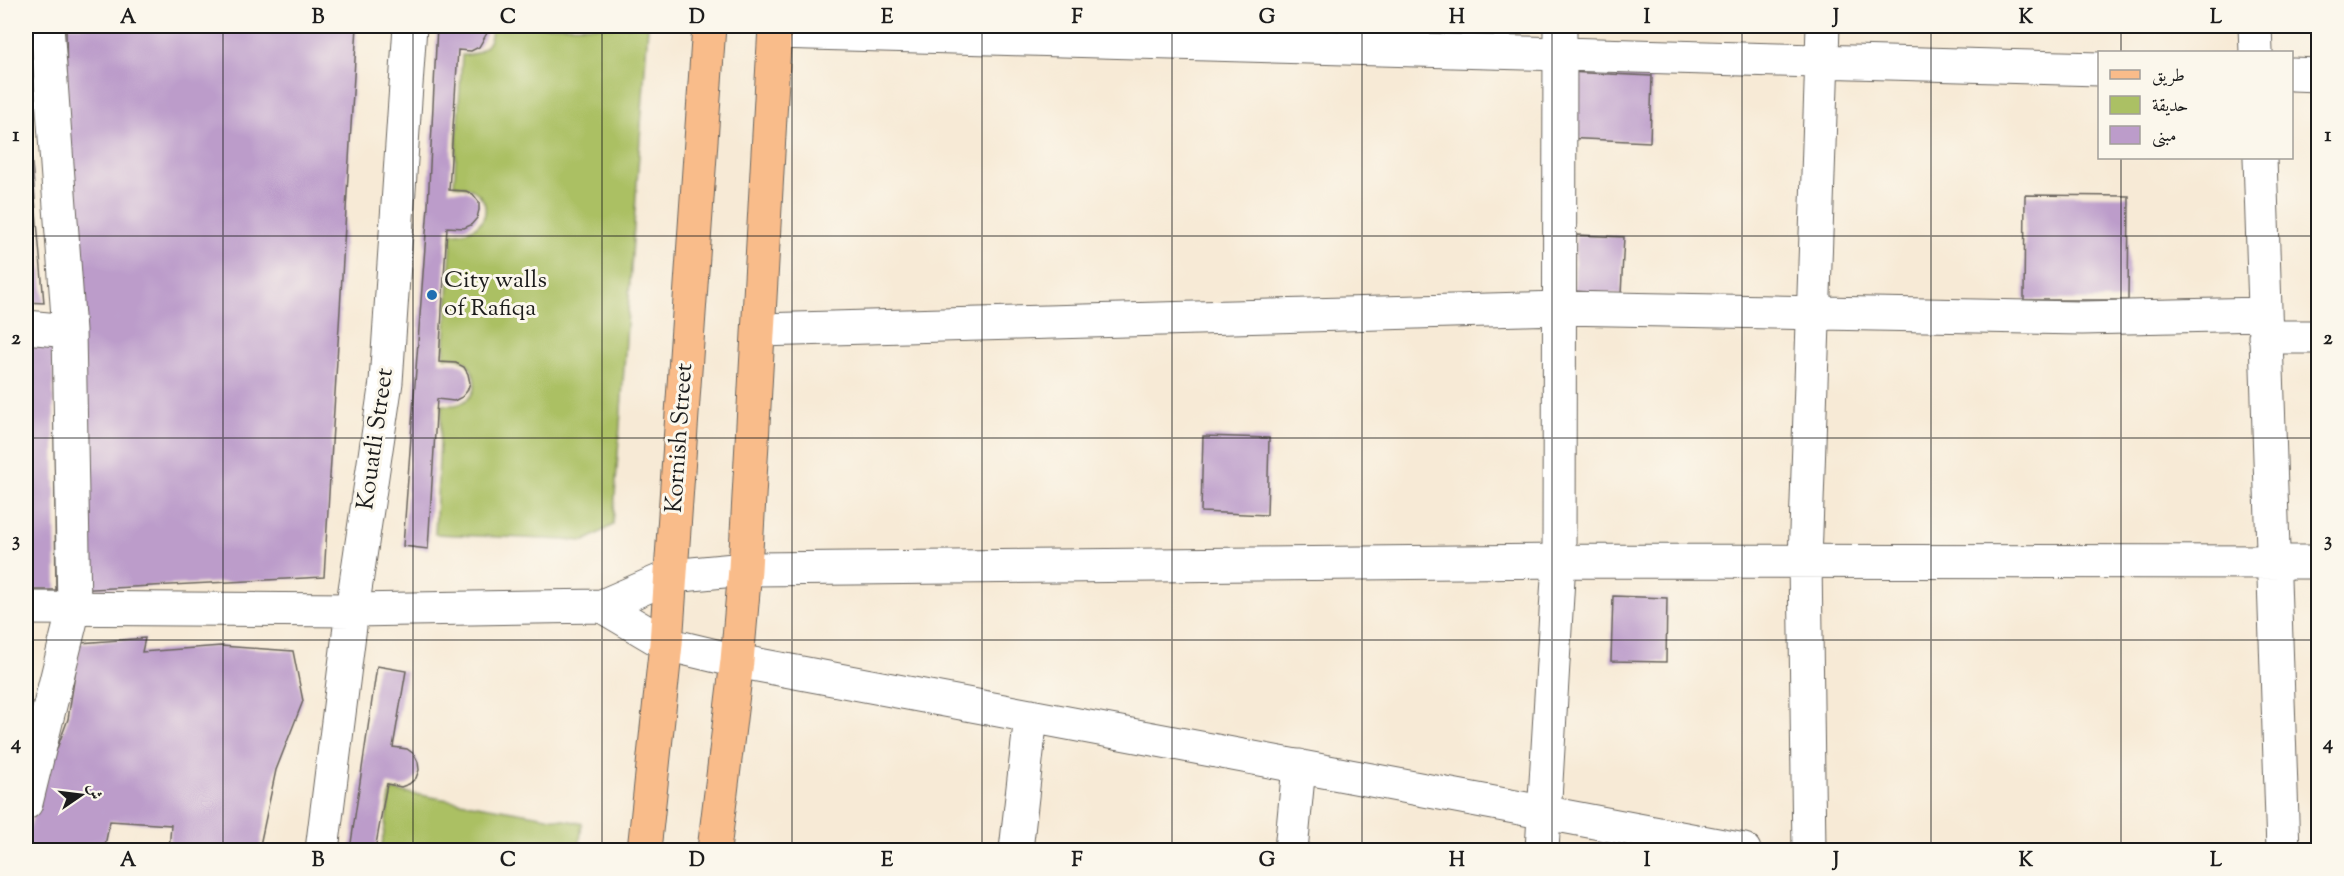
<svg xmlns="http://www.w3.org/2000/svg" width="2344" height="876" font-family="'Sorts Mill Goudy',Amiri,serif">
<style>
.green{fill:#abc064;stroke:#646e40;stroke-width:1.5}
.building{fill:#bc9cca}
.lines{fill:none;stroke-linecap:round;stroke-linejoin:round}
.minor-casing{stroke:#69645d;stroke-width:35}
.tertiary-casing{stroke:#69645d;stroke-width:35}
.primary-casing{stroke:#69645d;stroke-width:35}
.minor{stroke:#fff;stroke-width:33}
.tertiary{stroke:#fff;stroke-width:33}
.primary{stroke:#f9bc8a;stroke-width:33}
.grid{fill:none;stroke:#1c1c1c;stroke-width:1.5;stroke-opacity:0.55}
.poi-dot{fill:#1f6fb2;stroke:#fbf7ec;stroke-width:2}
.labels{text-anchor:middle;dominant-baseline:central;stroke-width:6;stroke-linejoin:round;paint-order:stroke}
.poi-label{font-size:24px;fill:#1c1c1c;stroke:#fbf7ec;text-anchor:start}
.street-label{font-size:24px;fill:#1c1c1c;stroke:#fbf7ec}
.neatline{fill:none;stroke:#1c1c1c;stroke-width:2}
.grid-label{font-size:20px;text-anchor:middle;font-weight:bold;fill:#1c1c1c}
</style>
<rect width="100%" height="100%" fill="#fbf7ec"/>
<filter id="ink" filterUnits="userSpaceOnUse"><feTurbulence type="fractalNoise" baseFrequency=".0167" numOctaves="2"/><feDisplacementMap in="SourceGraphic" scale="12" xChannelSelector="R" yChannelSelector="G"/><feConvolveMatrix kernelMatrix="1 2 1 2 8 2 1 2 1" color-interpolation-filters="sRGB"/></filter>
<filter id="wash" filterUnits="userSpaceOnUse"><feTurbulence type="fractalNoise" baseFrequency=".008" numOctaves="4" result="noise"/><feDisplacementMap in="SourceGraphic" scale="24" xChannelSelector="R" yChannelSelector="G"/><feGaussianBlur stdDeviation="1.35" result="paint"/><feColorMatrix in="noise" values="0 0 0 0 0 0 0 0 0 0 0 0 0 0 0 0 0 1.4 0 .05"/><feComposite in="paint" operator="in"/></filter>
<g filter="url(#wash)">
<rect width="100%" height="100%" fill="#f7ead6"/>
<!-- green -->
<path class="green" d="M 491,26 L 648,26 L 613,525 L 585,541 L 435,534 L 442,405 C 450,405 458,406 465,401 C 481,391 476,365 459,358 C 455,357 449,357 444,357 L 452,233 C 495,234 497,187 454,185 L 462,55 C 480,56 494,44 491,26 Z
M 391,790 L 582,823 L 579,850 L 381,850 Z"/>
<g id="blocks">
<!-- building -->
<path class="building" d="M 66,26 L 357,26 L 324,577 L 74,590 Z
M 437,26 L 485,26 L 487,33 L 479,47 L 471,51 L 458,50 L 449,190 L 466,191 L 473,194 L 479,202 L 479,210 L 477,218 L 471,225 L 464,228 L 447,227 L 439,362 L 456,363 L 464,367 L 468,374 L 470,383 L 467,391 L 462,397 L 454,401 L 437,399 L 428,549 L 403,546 L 428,206 Z
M 1566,72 L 1652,76 L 1650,142 L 1563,138 Z
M 26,106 L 27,106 L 44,303 L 26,302 Z
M 2025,195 L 2129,196 L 2128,300 L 2024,300 Z
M 1576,235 L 1624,237 L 1621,294 L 1574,291 Z
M 26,341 L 53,344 L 56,590 L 26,590 Z
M 1203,436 L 1269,438 L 1267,515 L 1201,512 Z
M 1613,596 L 1667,598 L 1666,662 L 1611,661 Z
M 145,638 L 142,652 L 221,646 L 293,651 L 303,701 L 276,770 L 259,850 L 169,850 L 171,825 L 110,821 L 104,850 L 26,850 L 26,839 L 37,802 L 68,719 L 80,643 Z
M 31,644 L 27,670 L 26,670 L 26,645 Z
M 377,666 L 406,671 L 393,747 L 407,749 L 414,754 L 418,762 L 419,770 L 416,778 L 409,784 L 401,787 L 387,784 L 375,850 L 350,850 Z"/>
</g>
</g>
<g filter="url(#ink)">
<use href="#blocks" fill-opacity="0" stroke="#69645d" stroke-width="1.5"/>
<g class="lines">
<defs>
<path id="minor" d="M 2255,26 L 2256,52
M 775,32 L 2100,69
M 2292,74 L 2318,75
M 2260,158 L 2283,850
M 26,327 L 69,331
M 759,330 L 1559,308 L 2082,318 L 2264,314
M 2265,337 L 2318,337
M 602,606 L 671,576 L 745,569 L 1559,561 L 2318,562
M 352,610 L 602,606 L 666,644 L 737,661 L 1744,850
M 26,803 L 74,608 L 69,331 L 47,26
M 1016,850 L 1031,716
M 1291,850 L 1299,766
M 1542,850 L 1559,561 L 1560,26
M 1809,850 L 1805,561 L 1823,26"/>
<path id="tertiary" d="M 26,608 L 352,610
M 322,850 L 352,610 L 386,382 L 410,26"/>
<path id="primary" d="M 644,850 L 666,644 L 709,26
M 714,850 L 737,661 L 745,569 L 775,26"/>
</defs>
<!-- minor casing -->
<use href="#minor" class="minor-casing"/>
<!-- tertiary casing -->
<use href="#tertiary" class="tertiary-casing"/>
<!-- primary casing -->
<use href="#primary" class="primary-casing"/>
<!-- minor -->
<use href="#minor" class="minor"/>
<!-- tertiary -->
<use href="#tertiary" class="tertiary"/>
<!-- primary -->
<use href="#primary" class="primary"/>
</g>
</g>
<!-- grid -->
<path class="grid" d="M 223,26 L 223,850M 413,26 L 413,850M 602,26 L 602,850M 792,26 L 792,850M 982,26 L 982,850M 1172,26 L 1172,850M 1362,26 L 1362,850M 1552,26 L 1552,850M 1742,26 L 1742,850M 1931,26 L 1931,850M 2121,26 L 2121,52M 2121,158 L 2121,850M 26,236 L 2318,236M 26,438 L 2318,438M 26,640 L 2318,640"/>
<!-- markers -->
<circle class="poi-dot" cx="432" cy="295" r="6"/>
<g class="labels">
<!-- poi labels -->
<g class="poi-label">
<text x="444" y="281">City walls<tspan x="444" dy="28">of Rafiqa</tspan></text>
</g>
<!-- street labels -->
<g class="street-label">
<text transform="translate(680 438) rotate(-86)">Kornish Street</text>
<text transform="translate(376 439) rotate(-82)">Kouatli Street</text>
</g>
</g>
<!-- margin -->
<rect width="2344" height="876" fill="none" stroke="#fbf7ec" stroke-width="66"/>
<!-- legend -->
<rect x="2098" y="51" width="195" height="108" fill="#fbf7ec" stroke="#a29f99" stroke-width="1.5"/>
<rect x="2110" y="70" width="30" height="9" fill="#f9bc8a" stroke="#a29f99" stroke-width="1.5"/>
<text x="2152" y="81" font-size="18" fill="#1c1c1c">طريق</text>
<rect x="2110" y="96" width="30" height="18" fill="#abc064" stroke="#a29f99" stroke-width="1.5"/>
<text x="2152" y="111" font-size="18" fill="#1c1c1c">حديقة</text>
<rect x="2110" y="126" width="30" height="18" fill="#bc9cca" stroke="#a29f99" stroke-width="1.5"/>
<text x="2152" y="141" font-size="18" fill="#1c1c1c">مبنى</text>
<!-- north arrow -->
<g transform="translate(81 795) rotate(76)" stroke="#fbf7ec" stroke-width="4.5" paint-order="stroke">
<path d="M0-4.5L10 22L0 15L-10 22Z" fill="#1c1c1c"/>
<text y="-9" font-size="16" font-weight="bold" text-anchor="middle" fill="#1c1c1c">ش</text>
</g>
<rect x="33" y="33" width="2278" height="810" class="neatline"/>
<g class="grid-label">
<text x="128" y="23">A</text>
<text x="318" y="23">B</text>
<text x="508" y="23">C</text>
<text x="697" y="23">D</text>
<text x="887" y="23">E</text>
<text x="1077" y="23">F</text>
<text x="1267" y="23">G</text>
<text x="1457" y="23">H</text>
<text x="1647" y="23">I</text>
<text x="1836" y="23">J</text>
<text x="2026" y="23">K</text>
<text x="2216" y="23">L</text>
<text x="16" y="141">1</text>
<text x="2328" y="141">1</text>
<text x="16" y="344">2</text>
<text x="2328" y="344">2</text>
<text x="16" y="546">3</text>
<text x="2328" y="546">3</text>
<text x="16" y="749">4</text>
<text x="2328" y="749">4</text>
<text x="128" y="866">A</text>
<text x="318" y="866">B</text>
<text x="508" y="866">C</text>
<text x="697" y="866">D</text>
<text x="887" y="866">E</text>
<text x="1077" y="866">F</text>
<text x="1267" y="866">G</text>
<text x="1457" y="866">H</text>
<text x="1647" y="866">I</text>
<text x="1836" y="866">J</text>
<text x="2026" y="866">K</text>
<text x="2216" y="866">L</text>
</g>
</svg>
